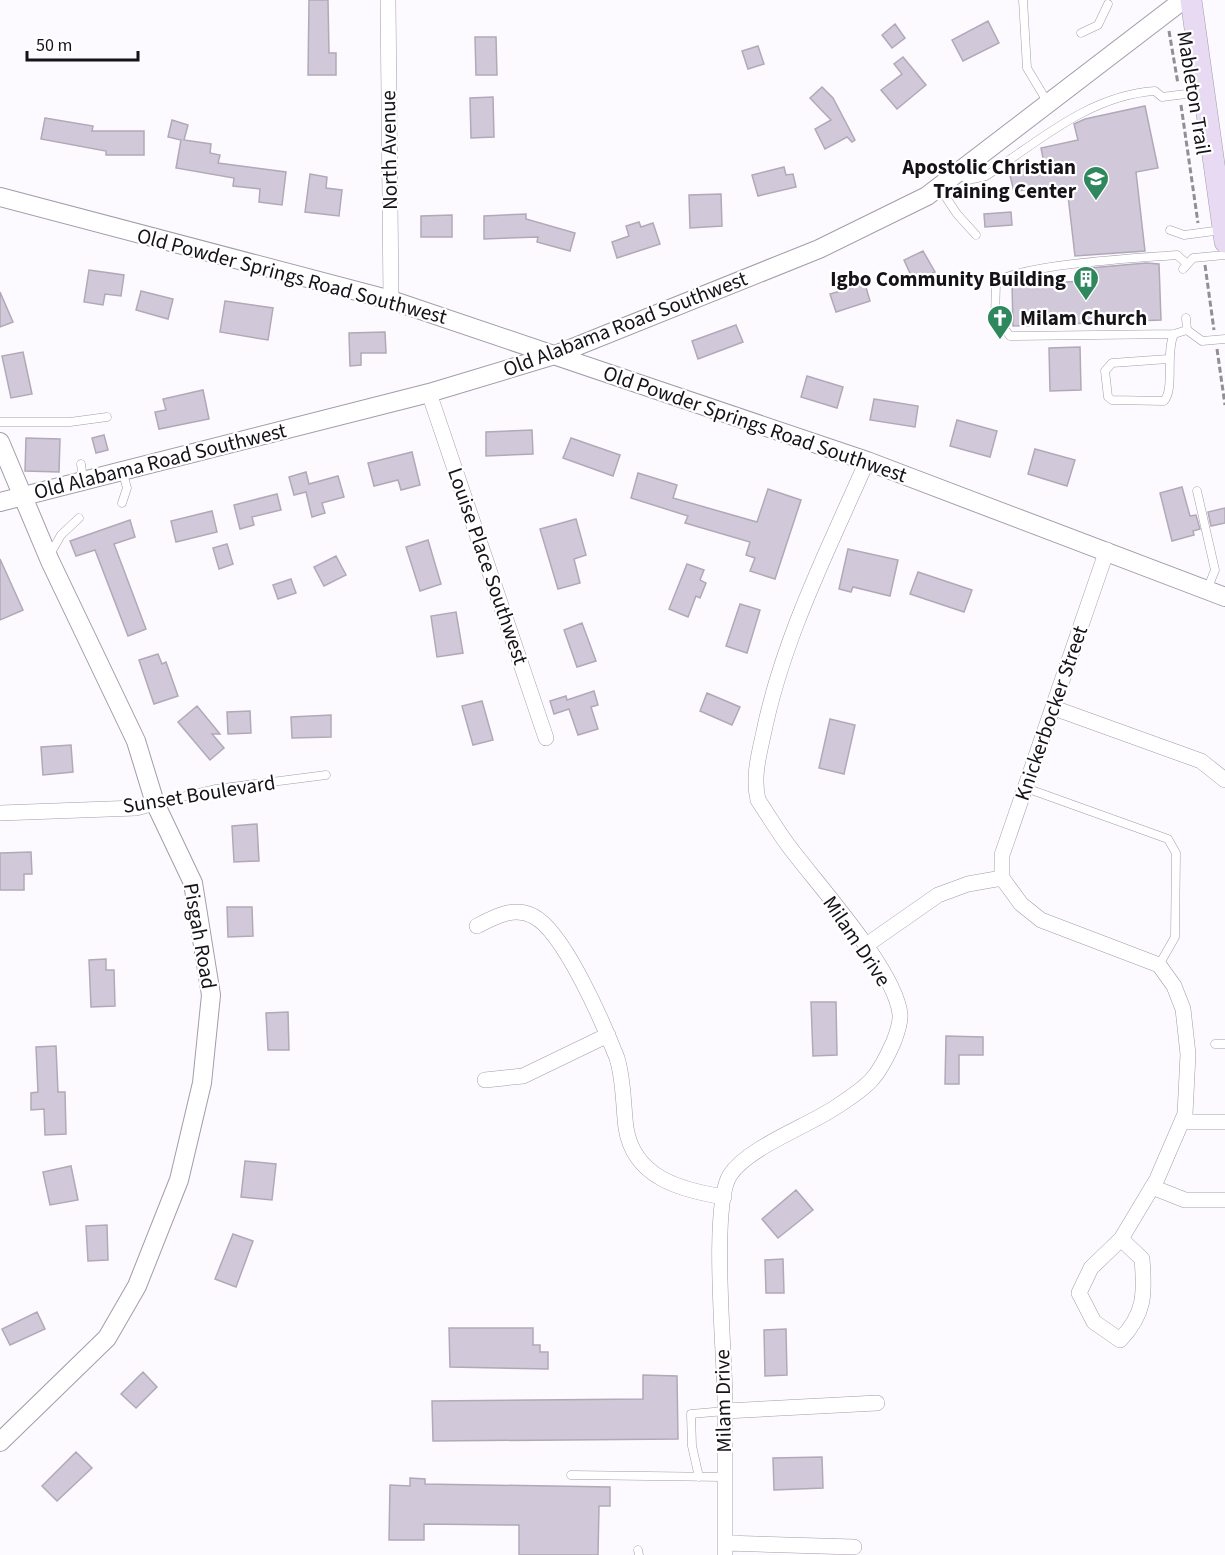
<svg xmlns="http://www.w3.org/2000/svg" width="1225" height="1555" font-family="'Source Sans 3',sans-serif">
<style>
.building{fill:#d1c8d9;stroke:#b1a8b8;stroke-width:1.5}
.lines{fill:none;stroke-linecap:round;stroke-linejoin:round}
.service-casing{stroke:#a39bab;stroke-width:9}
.minor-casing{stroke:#a39bab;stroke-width:16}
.tertiary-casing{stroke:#a39bab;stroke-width:20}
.secondary-casing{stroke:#a39bab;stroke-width:22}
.path{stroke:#918f94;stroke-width:3;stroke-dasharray:6 3;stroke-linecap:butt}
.service{stroke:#fff;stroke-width:8}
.minor{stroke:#fff;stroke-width:15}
.tertiary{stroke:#fff;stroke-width:18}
.secondary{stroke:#e7daf2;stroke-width:21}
.labels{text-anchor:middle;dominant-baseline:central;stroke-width:4.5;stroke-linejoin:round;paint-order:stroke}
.street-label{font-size:21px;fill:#151218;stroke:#fff}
.poi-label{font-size:21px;font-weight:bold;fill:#151218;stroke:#fff;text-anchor:end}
</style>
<rect width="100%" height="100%" fill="#fcfafe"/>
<!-- building -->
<path class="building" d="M 309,0 L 328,0 L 329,53 L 336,53 L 336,75 L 308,75 Z
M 988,21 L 999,43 L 963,61 L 952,40 Z
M 895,24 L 905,38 L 892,48 L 882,35 Z
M 475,37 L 496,37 L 497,75 L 476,75 Z
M 758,46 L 764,64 L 748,69 L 742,51 Z
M 903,57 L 926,85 L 897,109 L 881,90 L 902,74 L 894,64 Z
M 822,87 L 833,98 L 855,140 L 852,142 L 847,137 L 825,149 L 815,129 L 831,120 L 810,98 Z
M 493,97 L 494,137 L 471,138 L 470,98 Z
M 1145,106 L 1158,168 L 1136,172 L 1145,251 L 1075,256 L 1067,187 L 1045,191 L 1044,186 L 1014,192 L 1009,171 L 1044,163 L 1041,148 L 1078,140 L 1074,124 L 1085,119 Z
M 45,118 L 93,126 L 92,131 L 144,131 L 144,155 L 106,155 L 106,151 L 41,139 Z
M 172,120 L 188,125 L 184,140 L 211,144 L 210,153 L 220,155 L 218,163 L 286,172 L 282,205 L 259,202 L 260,189 L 233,186 L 234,178 L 176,168 L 181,140 L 168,137 Z
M 784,167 L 786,175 L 793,174 L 796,187 L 758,196 L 752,175 Z
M 310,174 L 327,177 L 326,188 L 342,190 L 339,216 L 305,212 Z
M 721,194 L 722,226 L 690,228 L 689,195 Z
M 1011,212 L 1012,225 L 985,227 L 984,214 Z
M 526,214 L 526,219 L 575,233 L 570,251 L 537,242 L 538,237 L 484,239 L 484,216 Z
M 452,215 L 452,237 L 421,237 L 421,216 Z
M 639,222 L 641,227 L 653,223 L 660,244 L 617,258 L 612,242 L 629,236 L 626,226 Z
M 923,251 L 935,272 L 914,282 L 904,260 Z
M 1146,263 L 1159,264 L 1161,320 L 1013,326 L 1012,284 L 1090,281 L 1090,268 Z
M 89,270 L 124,275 L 121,296 L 105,294 L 103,305 L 84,302 Z
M 865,284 L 870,301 L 836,312 L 830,294 Z
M 141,291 L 173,299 L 168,319 L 136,310 Z
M 0,292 L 13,322 L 0,327 Z
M 225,301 L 273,308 L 268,340 L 220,332 Z
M 736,325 L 743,342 L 698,359 L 692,341 Z
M 385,332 L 386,353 L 361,353 L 361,365 L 350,366 L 349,333 Z
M 1080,347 L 1081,390 L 1050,391 L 1049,348 Z
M 23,352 L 32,394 L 11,398 L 2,356 Z
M 807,376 L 843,387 L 837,408 L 801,397 Z
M 203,390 L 209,419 L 159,429 L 155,412 L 166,410 L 163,399 Z
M 874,399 L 918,406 L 915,427 L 870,420 Z
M 957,420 L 997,431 L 990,457 L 950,446 Z
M 532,430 L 533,454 L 486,456 L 486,432 Z
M 104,435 L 108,450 L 96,453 L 92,438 Z
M 26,438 L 60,439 L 59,472 L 25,471 Z
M 571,438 L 620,455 L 613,476 L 563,458 Z
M 1035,449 L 1075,460 L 1067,486 L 1028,474 Z
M 412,452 L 420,485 L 401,490 L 398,480 L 374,486 L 368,463 Z
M 306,472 L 309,484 L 338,476 L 344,497 L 322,503 L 325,513 L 312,517 L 306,492 L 294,495 L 289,477 Z
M 638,473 L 677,485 L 673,498 L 757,522 L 768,489 L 801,500 L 775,579 L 750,571 L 755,558 L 746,555 L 750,542 L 685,523 L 688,516 L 631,498 Z
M 1182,487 L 1190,516 L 1196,515 L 1200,529 L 1193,531 L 1194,535 L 1172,541 L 1160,493 Z
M 277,494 L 281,510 L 252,517 L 254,525 L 240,529 L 234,505 Z
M 1225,508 L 1225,523 L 1211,526 L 1208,512 Z
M 212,511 L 217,532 L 176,542 L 171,521 Z
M 576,519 L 586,555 L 574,559 L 580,583 L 558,589 L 540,529 Z
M 130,520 L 135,537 L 114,544 L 146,629 L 128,636 L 95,550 L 76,556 L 70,541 Z
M 428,540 L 441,584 L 420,591 L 406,547 Z
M 227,544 L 233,564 L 219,569 L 213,548 Z
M 848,549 L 898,560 L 890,596 L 853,587 L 851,592 L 839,589 Z
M 336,556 L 346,575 L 324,586 L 314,567 Z
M 0,559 L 23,610 L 0,620 Z
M 687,564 L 704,570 L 700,580 L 706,583 L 700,598 L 696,596 L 688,617 L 669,609 Z
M 918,572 L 972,590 L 964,612 L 910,594 Z
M 291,579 L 296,593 L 278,599 L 273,585 Z
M 740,604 L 760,610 L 747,653 L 726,646 Z
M 456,612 L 463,653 L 437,657 L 431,616 Z
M 582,623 L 596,661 L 577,667 L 564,630 Z
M 158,654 L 162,664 L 166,662 L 178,696 L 154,704 L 139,660 Z
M 594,691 L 598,705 L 591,707 L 598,729 L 578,735 L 569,709 L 554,714 L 550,701 L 566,696 L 567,700 Z
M 707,693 L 740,707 L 732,725 L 700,711 Z
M 482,701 L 493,740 L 473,745 L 462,706 Z
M 197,706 L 220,734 L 212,734 L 224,748 L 210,760 L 178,722 Z
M 250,711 L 251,733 L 228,734 L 227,712 Z
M 331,715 L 331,737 L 292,738 L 291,717 Z
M 830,719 L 855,725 L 844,774 L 819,768 Z
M 71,745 L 73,772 L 43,775 L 41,747 Z
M 257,824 L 259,861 L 234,862 L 232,826 Z
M 31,852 L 32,874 L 24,874 L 24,890 L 0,890 L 0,853 Z
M 227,907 L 252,907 L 253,936 L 228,937 Z
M 106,959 L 106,970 L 114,970 L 115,1006 L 91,1007 L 89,960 Z
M 811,1002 L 836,1002 L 837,1055 L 813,1056 Z
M 288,1012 L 289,1050 L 268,1050 L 266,1013 Z
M 946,1036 L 983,1037 L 983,1055 L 959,1055 L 959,1084 L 945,1084 Z
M 56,1046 L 58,1092 L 65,1092 L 66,1134 L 45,1135 L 44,1109 L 31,1110 L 31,1093 L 38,1092 L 36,1047 Z
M 245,1161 L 276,1164 L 272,1200 L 241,1197 Z
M 71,1166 L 78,1200 L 50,1205 L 43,1172 Z
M 796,1190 L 813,1210 L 778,1238 L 762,1219 Z
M 107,1225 L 108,1260 L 88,1261 L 86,1226 Z
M 233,1234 L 253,1241 L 236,1287 L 215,1279 Z
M 783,1259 L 784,1293 L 766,1293 L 765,1260 Z
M 37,1312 L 45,1329 L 10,1345 L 2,1329 Z
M 449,1328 L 533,1328 L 533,1345 L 540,1345 L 540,1352 L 548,1352 L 548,1369 L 450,1367 Z
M 786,1329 L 787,1375 L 765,1376 L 764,1330 Z
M 143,1372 L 157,1387 L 136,1408 L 121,1394 Z
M 643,1375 L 677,1376 L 678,1439 L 433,1441 L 432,1401 L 643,1399 Z
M 76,1452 L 92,1468 L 57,1501 L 42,1486 Z
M 822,1457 L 823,1488 L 774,1490 L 773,1458 Z
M 410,1478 L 425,1479 L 425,1484 L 610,1487 L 610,1506 L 599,1506 L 598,1555 L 519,1555 L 519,1525 L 424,1524 L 424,1540 L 389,1540 L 390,1485 L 410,1486 Z"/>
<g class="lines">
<defs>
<path id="service" d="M 1023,0 L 1027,68 L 1048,103
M 1081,33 L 1098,25 L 1108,4
M 959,173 L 968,180 L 986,176 C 1039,141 1090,95 1155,91 L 1162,97 L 1202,92
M 939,187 L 957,214 L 976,235
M 1170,230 L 1184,235 L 1222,230
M 1183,269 L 1193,258 L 1225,255
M 1186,318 L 1187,330 L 1202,341 L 1225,339
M 1187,330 L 1174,334 L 1010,336 L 995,317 L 996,282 C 1023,264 1140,258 1177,255 L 1187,264
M 1168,359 L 1112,363 L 1105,371 L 1108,397 L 1112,400 L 1164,401 C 1175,389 1165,353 1174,334
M 0,422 L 70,422 L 107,417
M 81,464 L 83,480
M 122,470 L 127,488 L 122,503
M 1197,491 L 1215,570 L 1207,590
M 49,556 L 61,535 L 79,518
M 1026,788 L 1168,839 L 1176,853 L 1175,937 L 1159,965
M 156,803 L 216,789 L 326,775
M 1215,1044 L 1225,1044
M 571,1475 L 724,1477
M 699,1477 L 692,1446 L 691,1414 L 725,1411
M 638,1550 L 639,1555"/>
<path id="minor" d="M 388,0 L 391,300
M 429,393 L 546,738
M 1054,708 L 1201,761 L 1225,780
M 0,813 L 136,808 L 155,803
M 1002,878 L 1021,904 L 1041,920 L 1159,965 L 1174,986 L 1183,1009 L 1188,1054 L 1185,1114 L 1157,1179 L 1121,1239 L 1142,1259 C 1145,1294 1145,1314 1120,1340 L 1094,1322 L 1079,1293 L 1091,1268 L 1121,1239
M 1002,878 L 1002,855 L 1107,550
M 477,926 C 494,917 514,906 533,916 C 564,931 604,1025 617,1058 C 624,1081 623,1104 626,1128 C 634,1178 681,1190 724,1197
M 865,946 L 938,895 L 968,884 L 1002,878
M 485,1080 L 523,1076 L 608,1035
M 1182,1122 L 1225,1122
M 1152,1187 L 1185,1200 L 1225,1200
M 725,1411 L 877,1403
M 725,1543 L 854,1547
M 725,1555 C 725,1504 725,1452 725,1401 C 725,1357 710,1206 730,1175 C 747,1148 808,1126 836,1107 C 870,1085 878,1078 894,1041 C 897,1033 901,1022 900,1014 C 895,969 816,883 788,845 C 777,830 768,815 758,800 C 753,778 758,758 763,736 C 782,640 828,550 867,461"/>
<path id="tertiary" d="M 0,197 L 391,300 L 867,461 L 1225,597
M 0,442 L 50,561 L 136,741 L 155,803 L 193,883 L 211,995 L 202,1083 L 179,1180 L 137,1286 L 107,1338 L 0,1442
M 0,502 L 429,393 L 555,355 L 819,249 L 927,196 L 1183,0"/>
<path id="secondary" d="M 1191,0 L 1225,242"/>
</defs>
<!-- service casing -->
<use href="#service" class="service-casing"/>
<!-- minor casing -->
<use href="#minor" class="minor-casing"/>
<!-- tertiary casing -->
<use href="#tertiary" class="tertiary-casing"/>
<!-- secondary casing -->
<use href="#secondary" class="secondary-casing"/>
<!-- path -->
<path class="path" d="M 1169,31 L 1178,84
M 1181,105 L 1198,223
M 1205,265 L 1214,330
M 1217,349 L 1225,405"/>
<!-- service -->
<use href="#service" class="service"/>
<!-- minor -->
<use href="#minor" class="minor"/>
<!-- tertiary -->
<use href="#tertiary" class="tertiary"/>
<!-- secondary -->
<use href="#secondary" class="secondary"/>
</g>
<!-- icons -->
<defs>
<symbol id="school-pin" viewBox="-11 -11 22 30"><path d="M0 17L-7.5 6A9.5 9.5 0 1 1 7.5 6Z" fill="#2e875d" stroke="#fff"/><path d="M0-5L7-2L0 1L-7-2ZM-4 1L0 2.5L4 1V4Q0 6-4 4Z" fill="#fff"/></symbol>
<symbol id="building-pin" viewBox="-11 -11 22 30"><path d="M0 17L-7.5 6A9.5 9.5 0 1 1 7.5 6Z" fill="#2e875d" stroke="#fff"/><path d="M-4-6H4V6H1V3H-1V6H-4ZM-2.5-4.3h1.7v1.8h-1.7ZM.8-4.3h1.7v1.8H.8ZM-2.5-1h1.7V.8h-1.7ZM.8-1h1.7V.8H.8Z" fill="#fff"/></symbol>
<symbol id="church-pin" viewBox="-11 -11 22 30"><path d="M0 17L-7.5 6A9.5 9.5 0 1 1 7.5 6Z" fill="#2e875d" stroke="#fff"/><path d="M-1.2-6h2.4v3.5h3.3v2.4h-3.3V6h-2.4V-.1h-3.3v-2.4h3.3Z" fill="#fff"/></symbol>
</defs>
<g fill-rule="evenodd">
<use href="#school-pin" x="1081" y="164" width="30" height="40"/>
<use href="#building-pin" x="1071" y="264" width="30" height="40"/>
<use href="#church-pin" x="985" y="303" width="30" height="40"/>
</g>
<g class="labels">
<!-- street labels -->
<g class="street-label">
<text transform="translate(1194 93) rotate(81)">Mableton Trail</text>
<text transform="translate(389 150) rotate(-91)">North Avenue</text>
<text transform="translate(292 276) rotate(15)">Old Powder Springs Road Southwest</text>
<text transform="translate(625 324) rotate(-21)">Old Alabama Road Southwest</text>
<text transform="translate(755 424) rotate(19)">Old Powder Springs Road Southwest</text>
<text transform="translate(160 461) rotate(-14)">Old Alabama Road Southwest</text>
<text transform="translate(488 566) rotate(71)">Louise Place Southwest</text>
<text transform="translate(1051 713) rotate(-71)">Knickerbocker Street</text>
<text transform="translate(199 794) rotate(-9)">Sunset Boulevard</text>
<text transform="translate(200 936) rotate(80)">Pisgah Road</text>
<text transform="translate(857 941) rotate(56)">Milam Drive</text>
<text transform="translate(723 1401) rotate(-91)">Milam Drive</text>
</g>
<!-- poi labels -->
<g class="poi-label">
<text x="1076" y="167">Apostolic Christian<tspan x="1076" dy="24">Training Center</tspan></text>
<text x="1066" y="279">Igbo Community Building</text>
<text x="1020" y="318" text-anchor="start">Milam Church</text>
</g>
</g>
<!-- scale -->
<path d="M27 51v9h111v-9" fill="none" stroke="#151218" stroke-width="3"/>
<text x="36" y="51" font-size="18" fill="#151218" stroke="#ffffff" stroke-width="4.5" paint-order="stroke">50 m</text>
</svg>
